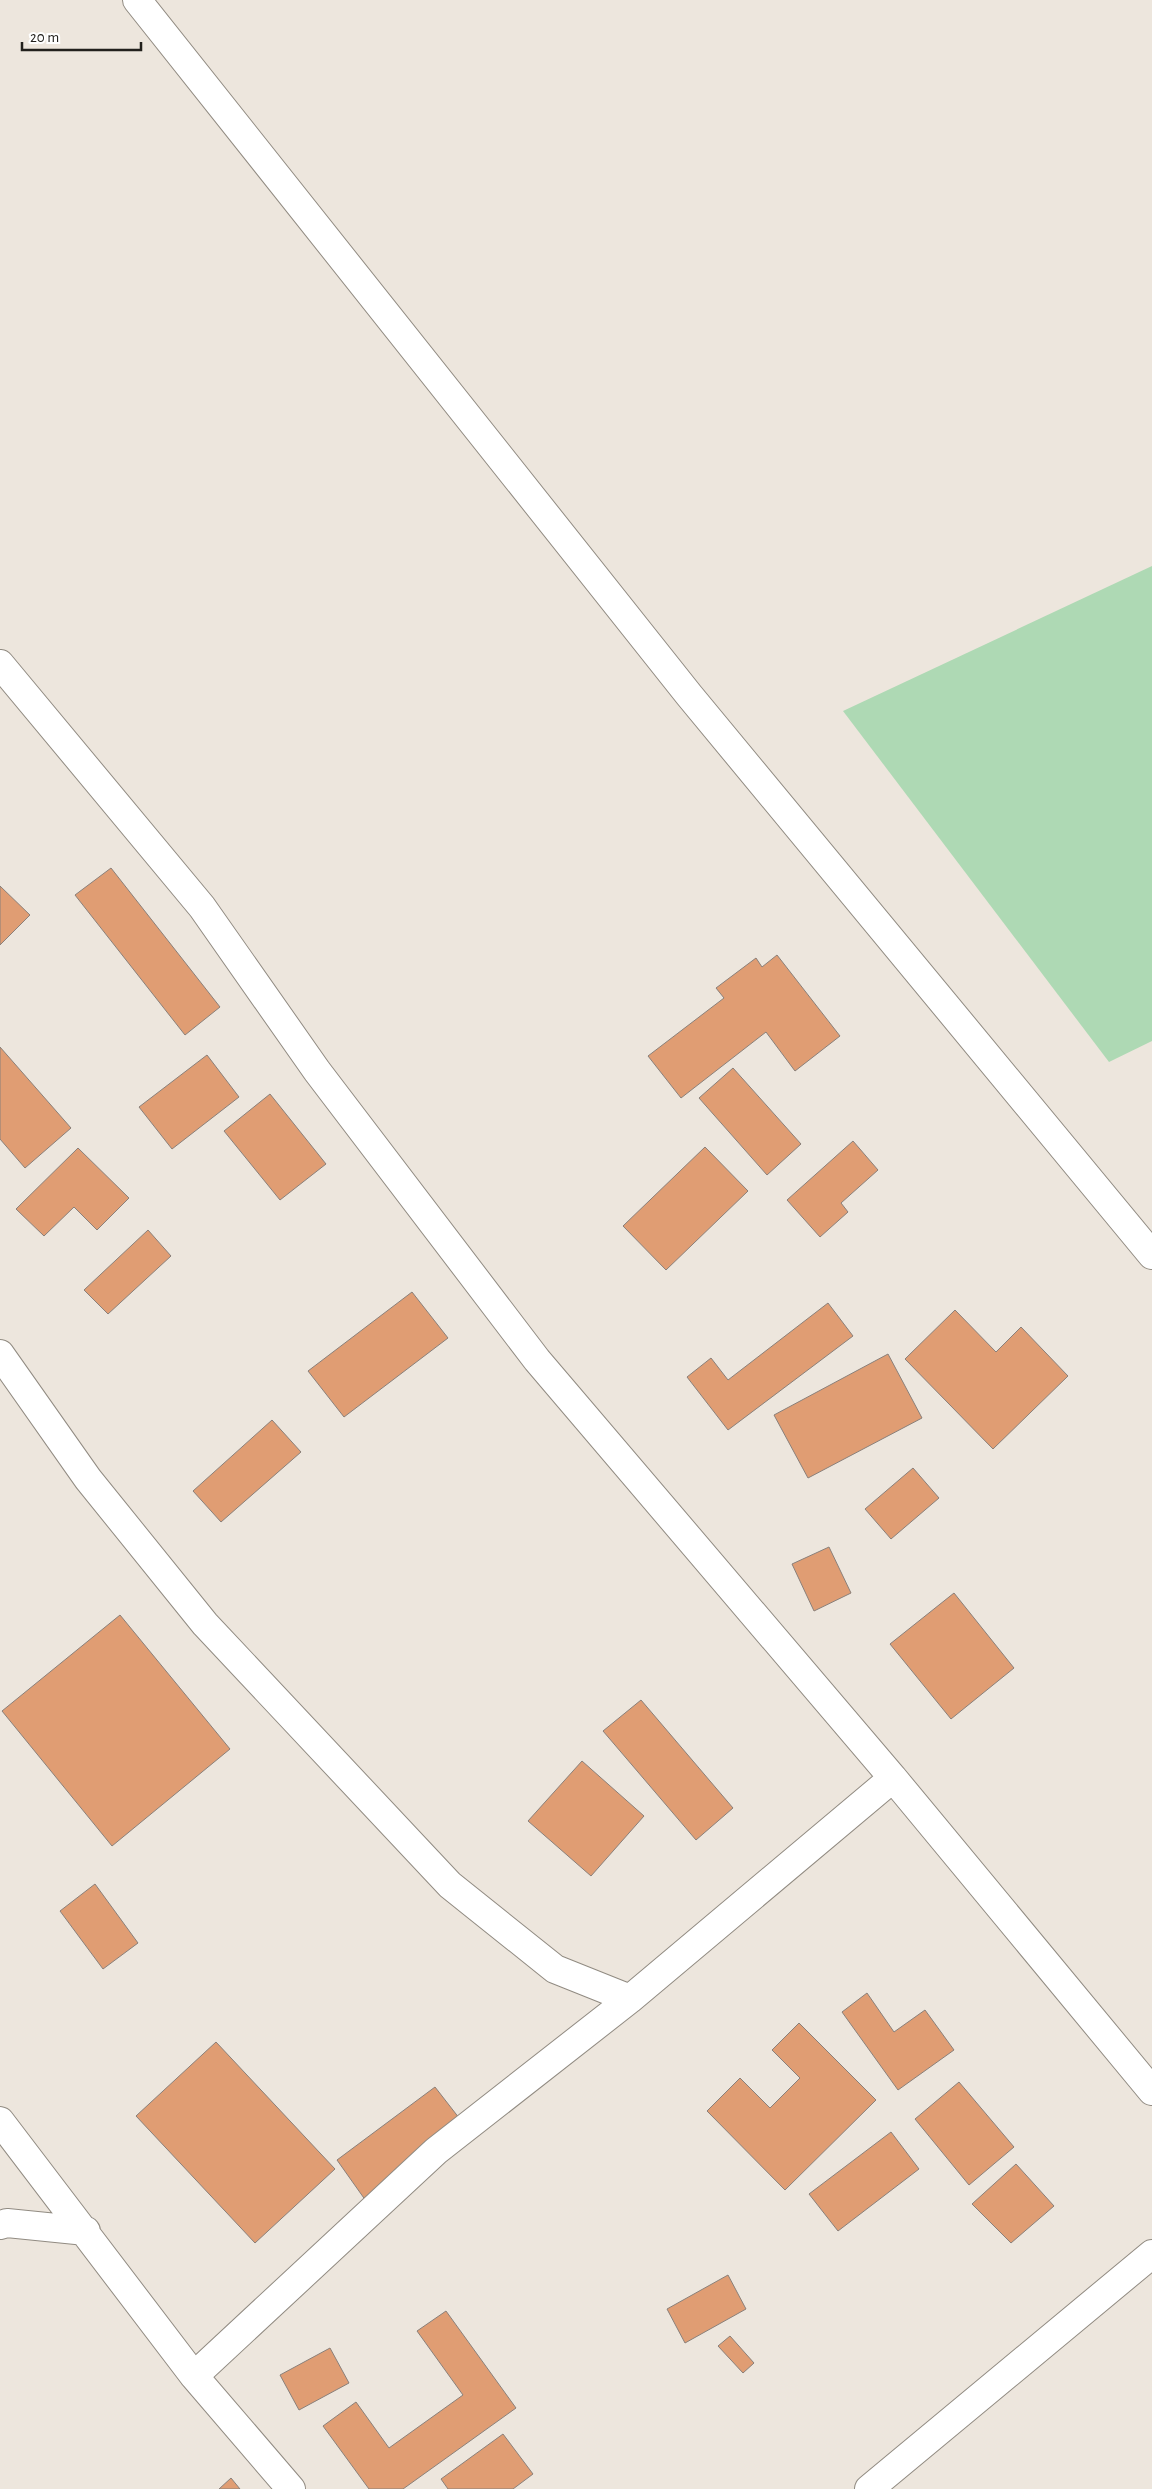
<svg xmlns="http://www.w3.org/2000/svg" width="1152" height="2489" font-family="'Alegreya Sans',sans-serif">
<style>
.green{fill:#aed9b4}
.building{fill:#e09d73;stroke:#8a807a}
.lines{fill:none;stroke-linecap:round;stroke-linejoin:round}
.minor-casing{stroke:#918b82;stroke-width:30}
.minor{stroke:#fff;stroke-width:28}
</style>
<rect width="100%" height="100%" fill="#ede6dd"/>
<!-- green -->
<path class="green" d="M 1152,566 L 1152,1041 L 1109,1062 L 843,711 Z"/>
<!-- building -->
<path class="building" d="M 111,868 L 220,1007 L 185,1035 L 75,895 Z
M 0,886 L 30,915 L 0,945 Z
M 777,955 L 840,1036 L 795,1071 L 766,1032 L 681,1098 L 648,1056 L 724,998 L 716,988 L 756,958 L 762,967 Z
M 0,1047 L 71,1128 L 25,1168 L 0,1139 Z
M 207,1055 L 239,1097 L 172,1149 L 139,1107 Z
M 733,1068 L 801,1144 L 767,1175 L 699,1098 Z
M 270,1094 L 326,1164 L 280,1200 L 224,1131 Z
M 853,1141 L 878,1170 L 841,1203 L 848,1212 L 820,1237 L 787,1200 Z
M 705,1147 L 748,1191 L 666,1270 L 623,1226 Z
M 78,1148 L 129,1198 L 97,1230 L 74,1207 L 44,1236 L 16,1209 Z
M 148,1230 L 171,1256 L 108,1314 L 84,1290 Z
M 412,1292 L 448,1338 L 344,1417 L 308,1371 Z
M 828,1303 L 853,1336 L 728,1430 L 687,1377 L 711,1358 L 728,1380 Z
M 955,1310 L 996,1352 L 1021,1327 L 1068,1376 L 993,1449 L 905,1359 Z
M 888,1354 L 922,1418 L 808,1478 L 774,1415 Z
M 272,1420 L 301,1452 L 221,1522 L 193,1491 Z
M 913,1468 L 939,1498 L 891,1539 L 865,1509 Z
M 829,1547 L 851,1593 L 814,1611 L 792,1564 Z
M 954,1593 L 1014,1668 L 951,1719 L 890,1644 Z
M 120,1615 L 230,1749 L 112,1846 L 2,1711 Z
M 641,1700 L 733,1808 L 696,1840 L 603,1731 Z
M 582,1761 L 644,1816 L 591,1876 L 528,1821 Z
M 95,1884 L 138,1943 L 103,1969 L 60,1911 Z
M 867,1993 L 894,2032 L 925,2010 L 954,2050 L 898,2090 L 842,2012 Z
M 799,2023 L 876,2100 L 785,2190 L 707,2111 L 740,2078 L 770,2108 L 800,2078 L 772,2050 Z
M 216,2042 L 335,2169 L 255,2243 L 136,2116 Z
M 959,2082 L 1014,2147 L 969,2185 L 915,2119 Z
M 435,2087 L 463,2123 L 366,2201 L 337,2160 Z
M 891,2132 L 919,2169 L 838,2231 L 809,2194 Z
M 1016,2164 L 1054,2206 L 1011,2243 L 972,2204 Z
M 728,2275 L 746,2309 L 685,2343 L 667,2309 Z
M 446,2311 L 516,2408 L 403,2489 L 369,2489 L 323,2426 L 356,2402 L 389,2448 L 463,2395 L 417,2331 Z
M 730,2336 L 754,2363 L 743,2373 L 718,2346 Z
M 330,2348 L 349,2383 L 299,2410 L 280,2375 Z
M 503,2434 L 533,2474 L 513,2489 L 448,2489 L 441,2479 Z
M 231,2478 L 240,2489 L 219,2489 Z"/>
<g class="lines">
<defs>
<path id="minor" d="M 137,0 L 689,695 L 1152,1255
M 0,664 L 202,907 L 317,1071 L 537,1360 L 893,1778 L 630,1999 L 436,2151 L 194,2376 L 0,2121
M 0,1354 L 88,1479 L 205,1624 L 450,1885 L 555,1969 L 630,1999
M 893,1778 L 1152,2091
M 0,2225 L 7,2223 L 86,2231
M 194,2376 L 291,2489
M 869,2489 L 1152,2254"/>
</defs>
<!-- minor casing -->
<use href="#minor" class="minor-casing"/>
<!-- minor -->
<use href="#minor" class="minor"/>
</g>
<!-- scale -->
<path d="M22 42v8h119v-8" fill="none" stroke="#22201c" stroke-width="2.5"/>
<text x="30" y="42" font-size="15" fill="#22201c" stroke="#ffffff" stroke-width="4" paint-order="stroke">20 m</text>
</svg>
